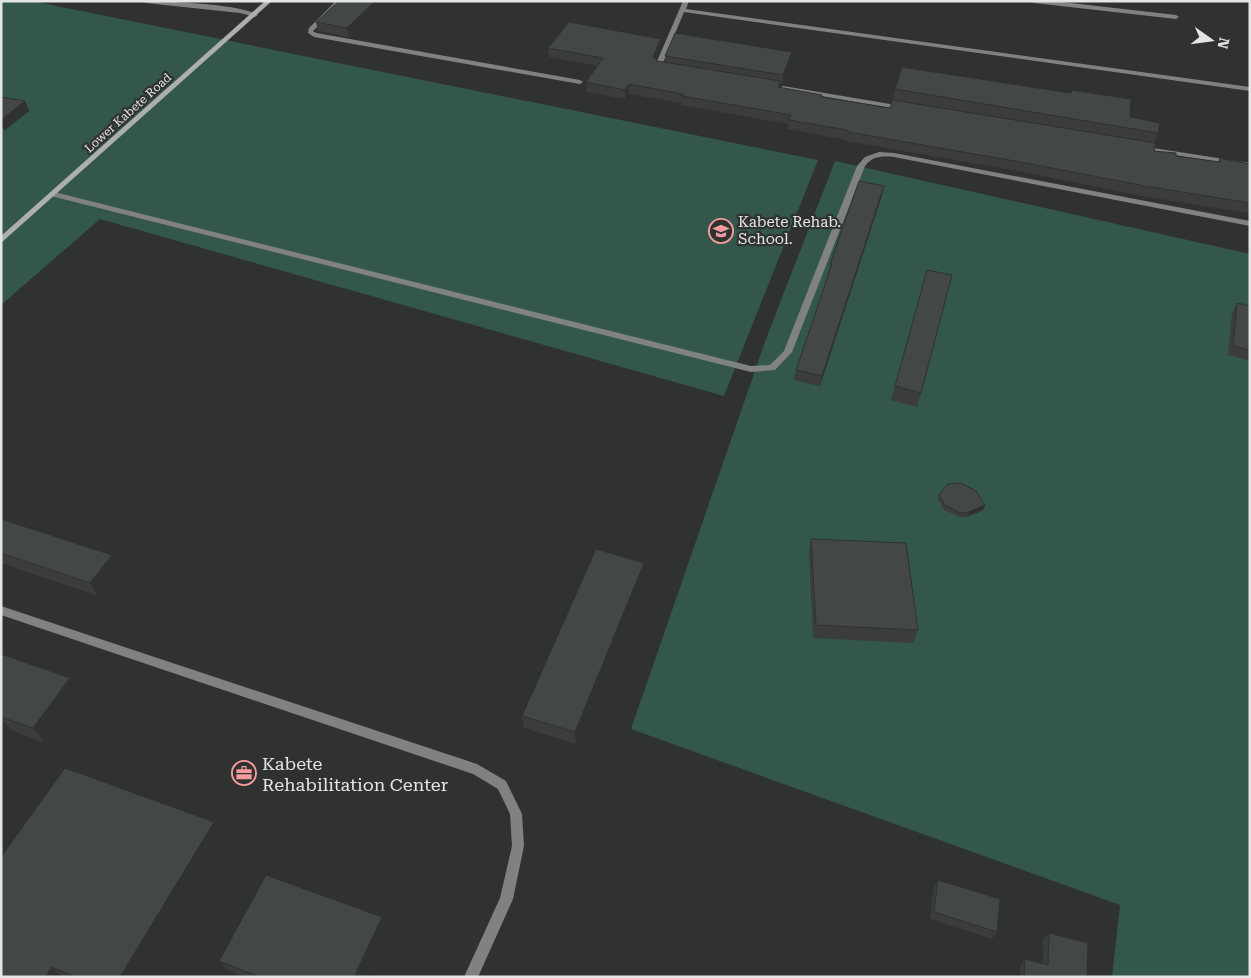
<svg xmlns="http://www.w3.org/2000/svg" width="1251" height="978" font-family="'Roboto Serif',serif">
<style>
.green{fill:#34574b}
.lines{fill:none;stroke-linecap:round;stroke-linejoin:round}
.service{fill:#808281;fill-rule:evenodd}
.minor{fill:#808281;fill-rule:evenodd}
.secondary{fill:#acafae;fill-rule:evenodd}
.wall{fill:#3a3d3b}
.shaded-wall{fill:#2f3230}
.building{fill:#434745;stroke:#2f3230}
.labels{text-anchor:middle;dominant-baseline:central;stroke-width:4.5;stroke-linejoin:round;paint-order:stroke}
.far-street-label{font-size:12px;fill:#e3e6e5;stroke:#2f3231}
.poi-label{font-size:15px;fill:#e3e6e5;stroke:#2f3231;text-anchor:start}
.near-poi-label{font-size:18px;fill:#e3e6e5;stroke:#2f3231;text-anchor:start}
</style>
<rect width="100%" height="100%" fill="#2f3231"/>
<!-- green -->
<path class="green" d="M 1,1 L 32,1 L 818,160 L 724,396 L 100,219 L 1,305 Z
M 835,161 L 1250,254 L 1250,977 L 1112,977 L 1120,905 L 631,729 L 766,339 Z"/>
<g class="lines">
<!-- service -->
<path class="service" d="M 1,606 L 477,764 L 506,781 L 522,814 L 524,846 L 513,899 L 478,977 L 464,977 L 500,898 L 512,846 L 510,814 L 498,789 L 473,774 L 1,615 Z"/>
<!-- minor -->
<path class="minor" d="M 143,1 C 166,1 241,4 258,15 L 255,17 L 240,13 L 146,3 Z
M 336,1 L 343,1 L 313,31 L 316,33 L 580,80 L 583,82 L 580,84 L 314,37 L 308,33 L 309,28 Z
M 683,1 L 689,1 L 686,9 L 1250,87 L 1250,91 L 684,12 L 662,65 L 668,68 L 665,70 L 655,66 Z
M 1031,1 L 1053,1 L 1176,15 L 1179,17 L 1176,19 L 1034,3 Z
M 783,86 L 902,106 L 906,108 L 902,110 L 781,89 L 781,87 Z
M 1140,146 L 1250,163 L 1250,167 L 1143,150 L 1139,148 Z
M 879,152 L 894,153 L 1250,221 L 1250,226 L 894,157 C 881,156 873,156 865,166 L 792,352 L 775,370 L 751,372 L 51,196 L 50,194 L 54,192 L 751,366 L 770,365 L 784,351 L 857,166 L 865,157 Z"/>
<!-- secondary -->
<path class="secondary" d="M 265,1 L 272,1 L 1,243 L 1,236 Z"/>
</g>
<!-- wall -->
<path class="wall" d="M 380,7 L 349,37 L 318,31 L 316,22 Z
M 661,39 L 661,48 L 656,59 L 657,61 L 665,62 L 665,56 L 792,52 L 791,60 L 782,83 L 780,83 L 779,87 L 821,97 L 890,108 L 893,100 L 895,89 L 1071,93 L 1072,90 L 1130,117 L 1158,133 L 1154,143 L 1154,151 L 1176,156 L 1218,162 L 1220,158 L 1250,164 L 1250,208 L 1247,213 L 1141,196 L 1023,172 L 846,141 L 846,140 L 788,129 L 788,124 L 681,105 L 681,103 L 629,94 L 625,99 L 587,92 L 586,82 L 597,66 L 549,57 L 548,48 Z
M 1,97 L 25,101 L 29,111 L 5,130 L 1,129 Z
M 882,195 L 820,386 L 794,380 L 796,370 L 829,274 L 828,274 L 830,264 Z
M 1237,303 L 1250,306 L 1250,361 L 1228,355 L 1232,313 Z
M 895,386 L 921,393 L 917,407 L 891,400 Z
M 939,495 L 985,505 L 983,510 L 967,517 L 959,517 L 943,509 L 938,499 Z
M 1,519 L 112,555 L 120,569 L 98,596 L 1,563 Z
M 811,539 L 918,630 L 913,643 L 813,638 L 809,552 Z
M 644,576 L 576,744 L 524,728 L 522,716 Z
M 1,654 L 70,678 L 82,693 L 45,743 L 11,730 L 1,743 Z
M 223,836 L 139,977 L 1,977 Z
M 938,880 L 997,932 L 992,939 L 930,919 L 934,887 Z
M 382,917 L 387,927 L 364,977 L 244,977 L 227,970 L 219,961 Z
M 1049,933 L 1087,977 L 1020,977 L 1020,965 L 1025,959 L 1043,964 L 1043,939 Z"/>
<!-- shaded-wall -->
<path class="shaded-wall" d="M 375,1 L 379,1 L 380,7 L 349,37 L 347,28 Z
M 661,39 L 661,48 L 653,65 L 653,56 Z
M 792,52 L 791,60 L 782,83 L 783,75 Z
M 629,84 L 629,94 L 625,99 L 625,90 Z
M 25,101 L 29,111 L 5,130 L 1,122 L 1,120 Z
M 884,186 L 882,195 L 820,386 L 822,376 Z
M 985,505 L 983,510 L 967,517 L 969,512 Z
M 112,555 L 120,569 L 98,596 L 90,583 Z
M 644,563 L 644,576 L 576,744 L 575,732 Z
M 70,678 L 82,693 L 45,743 L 33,728 Z
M 1,719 L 11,730 L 1,743 Z
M 214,822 L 223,836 L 139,977 L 120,977 Z
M 382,917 L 387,927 L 364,977 L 354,977 Z
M 52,967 L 63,977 L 45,977 Z"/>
<!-- building -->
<path class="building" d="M 339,1 L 375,1 L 347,28 L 316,22 Z
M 569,22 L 661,39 L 653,56 L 657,61 L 780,81 L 778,87 L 822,95 L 821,97 L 890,108 L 892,100 L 1156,143 L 1154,151 L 1176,153 L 1176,156 L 1220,162 L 1220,158 L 1250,164 L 1250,203 L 1145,186 L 1026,163 L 848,132 L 848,130 L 789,120 L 791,115 L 682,96 L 683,94 L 629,84 L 625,90 L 586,82 L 603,58 L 548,48 Z
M 675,33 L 792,52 L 783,75 L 665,56 Z
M 902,67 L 1071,93 L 1072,90 L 1131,99 L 1130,117 L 1160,123 L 1158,133 L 895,89 Z
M 1,97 L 25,101 L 1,120 Z
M 859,181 L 884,186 L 822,376 L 796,370 L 832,264 L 830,264 Z
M 927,270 L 952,275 L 921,393 L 895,386 Z
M 1237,303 L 1250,306 L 1250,350 L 1233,346 Z
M 961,483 L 976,491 L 985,505 L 969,512 L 960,513 L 945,505 L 939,495 L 948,484 Z
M 1,519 L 112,555 L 90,583 L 1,553 Z
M 811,539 L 906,543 L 918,630 L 816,625 Z
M 596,549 L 644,563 L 575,732 L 522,716 Z
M 1,654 L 70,678 L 33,728 L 1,717 Z
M 65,768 L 214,822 L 120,977 L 76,977 L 52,967 L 45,977 L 1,977 L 1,857 Z
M 266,875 L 382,917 L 354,977 L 260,977 L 219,961 Z
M 938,880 L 1000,899 L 997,932 L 934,912 Z
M 1049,933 L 1088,943 L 1087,977 L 1024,977 L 1025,959 L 1048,965 Z"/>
<!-- icons -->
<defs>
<symbol id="school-ring" viewBox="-11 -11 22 22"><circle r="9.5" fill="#2f3231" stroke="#f59b9b" stroke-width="1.5"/><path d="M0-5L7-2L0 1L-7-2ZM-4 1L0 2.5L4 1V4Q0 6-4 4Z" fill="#f59b9b"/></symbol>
<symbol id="office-ring" viewBox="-11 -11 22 22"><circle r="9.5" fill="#2f3231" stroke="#f59b9b" stroke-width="1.5"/><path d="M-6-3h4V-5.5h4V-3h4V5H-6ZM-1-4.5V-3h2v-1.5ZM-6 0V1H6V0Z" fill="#f59b9b"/></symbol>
</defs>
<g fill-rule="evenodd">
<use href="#school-ring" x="707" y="217" width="28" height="28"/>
<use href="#office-ring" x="230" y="759" width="28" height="28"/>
</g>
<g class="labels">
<!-- far-street labels -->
<g class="far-street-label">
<text transform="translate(128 113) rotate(-42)">Lower Kabete Road</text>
</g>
<!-- poi labels -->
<g class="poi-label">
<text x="738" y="222">Kabete Rehab.<tspan x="738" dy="17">School.</tspan></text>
</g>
<!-- near-poi labels -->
<g class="near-poi-label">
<text x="262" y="763">Kabete<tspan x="262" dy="21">Rehabilitation Center</tspan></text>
</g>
</g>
<!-- border -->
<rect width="1251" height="978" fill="none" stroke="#e3e6e5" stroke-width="5"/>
<!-- north arrow -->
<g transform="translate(1211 40) rotate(104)" stroke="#2f3231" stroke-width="4" paint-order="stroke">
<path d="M0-4L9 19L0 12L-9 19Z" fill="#e3e6e5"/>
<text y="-8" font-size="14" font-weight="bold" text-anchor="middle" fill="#e3e6e5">N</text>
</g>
</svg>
